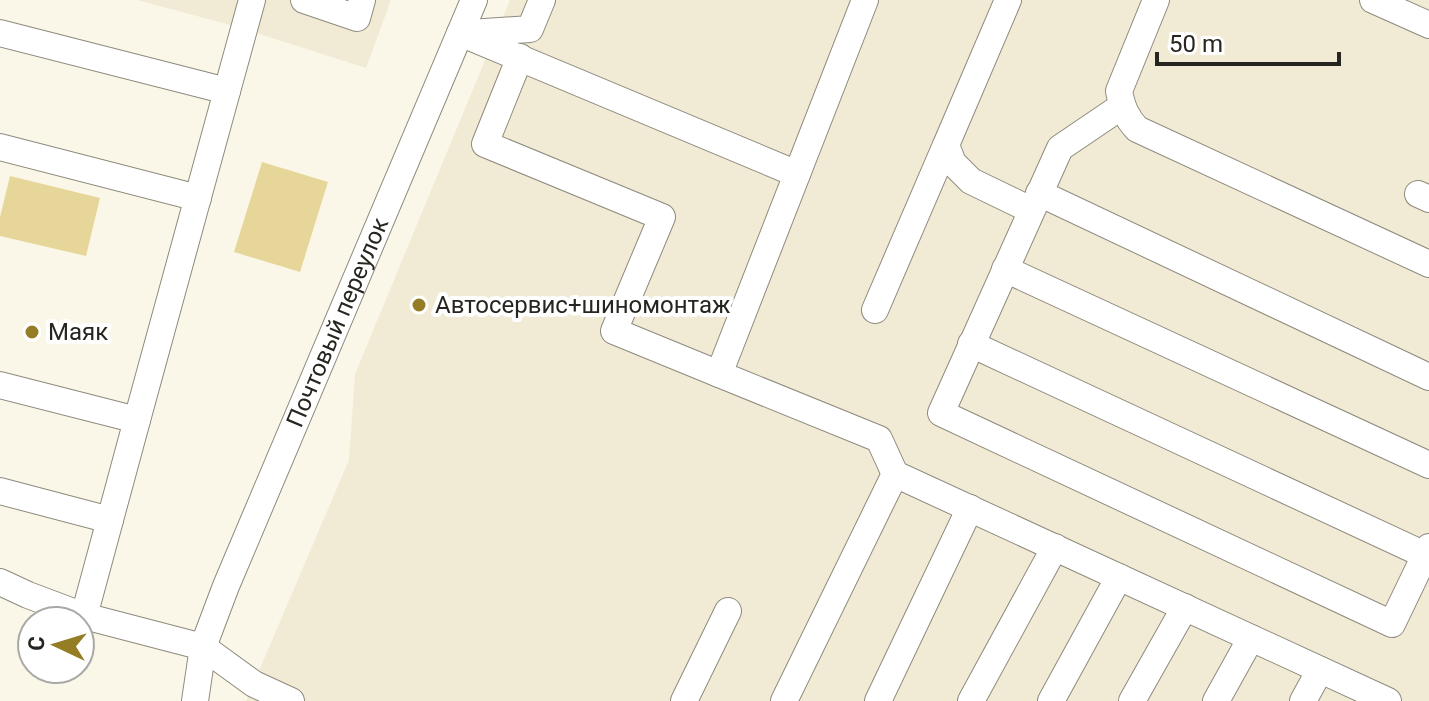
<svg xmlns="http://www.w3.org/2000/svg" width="1429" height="701" font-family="Roboto,sans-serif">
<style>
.built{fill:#f1ebd5}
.green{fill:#e7d699}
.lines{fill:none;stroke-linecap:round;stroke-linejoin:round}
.minor-casing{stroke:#8e8a7d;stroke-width:28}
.minor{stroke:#fff;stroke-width:26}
.poi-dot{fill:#947d24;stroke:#fff;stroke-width:3}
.labels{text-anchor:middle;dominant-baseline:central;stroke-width:8;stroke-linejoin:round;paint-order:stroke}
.poi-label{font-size:24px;fill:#26251f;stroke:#fff;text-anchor:start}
.street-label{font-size:24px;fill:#26251f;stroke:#fff}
</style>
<rect width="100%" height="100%" fill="#fbf7e8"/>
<!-- built -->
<path class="built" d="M 137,0 L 391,0 L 366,68 L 234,26 Z
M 510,0 L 1429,0 L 1429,701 L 246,701 L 349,460 L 355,374 Z"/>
<!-- green -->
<path class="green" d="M 262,162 L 328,182 L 300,272 L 234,252 Z
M 10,176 L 100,198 L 86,256 L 0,236 L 0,217 Z"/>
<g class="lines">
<defs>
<g id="minor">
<path d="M 304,0 L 357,18 L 362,0"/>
<path d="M 865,0 L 719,374 L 879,439 L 895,474 L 1388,701"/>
<path d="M 1008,0 L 946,145 L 953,163 L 971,181 L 1031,210"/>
<path d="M 1156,0 L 1119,91 C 1122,107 1126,117 1137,129 L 1429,264"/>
<path d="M 1373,0 L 1429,25"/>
<path d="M 0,33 L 227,91 L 137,420 L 0,385"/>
<path d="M 460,33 L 797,174"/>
<path d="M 470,33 L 530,29 L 542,0"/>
<path d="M 520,57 L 485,144 L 662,217 L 614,331 L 719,374"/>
<path d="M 227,91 L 252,0"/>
<path d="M 1122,106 L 1060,148 L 941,413 L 1392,624 L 1429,547"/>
<path d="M 0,147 L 198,198"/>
<path d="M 1039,193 L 1429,377"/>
<path d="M 1418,194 L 1429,199"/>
<path d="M 1005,269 L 1429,465"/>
<path d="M 875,310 L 946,145"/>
<path d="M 971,344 L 1425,555"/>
<path d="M 0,491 L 110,520"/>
<path d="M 0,582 L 28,595 L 84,616 L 203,647 L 254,684 L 291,701"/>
<path d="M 84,616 L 137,420"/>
<path id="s1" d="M 195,701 L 203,647 L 226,586 L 474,0"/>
<path d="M 684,701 L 728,611"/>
<path d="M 784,701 L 895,474"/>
<path d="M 878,701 L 970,508"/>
<path d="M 971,701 L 1055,547"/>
<path d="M 1051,701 L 1119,577"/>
<path d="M 1132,701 L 1185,607"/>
<path d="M 1216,701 L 1251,638"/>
<path d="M 1303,701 L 1320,670"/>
</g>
</defs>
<!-- minor casing -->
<use href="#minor" class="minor-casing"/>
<!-- minor -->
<use href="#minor" class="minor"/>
</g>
<!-- markers -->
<g class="poi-dot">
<circle cx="419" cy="305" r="8"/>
<circle cx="32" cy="332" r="8"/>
</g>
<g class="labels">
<!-- poi labels -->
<g class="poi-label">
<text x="435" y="305">Автосервис+шиномонтаж</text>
<text x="48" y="332">Маяк</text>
</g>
<!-- street labels -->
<g class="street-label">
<text stroke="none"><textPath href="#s1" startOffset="406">Почтовый переулок</textPath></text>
</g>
</g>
<!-- north arrow -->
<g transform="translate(56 645) rotate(274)"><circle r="38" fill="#ffffff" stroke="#a8a8a5" stroke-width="2"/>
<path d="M0-6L14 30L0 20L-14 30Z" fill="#947d24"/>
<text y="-12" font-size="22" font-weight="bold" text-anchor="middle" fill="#26251f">С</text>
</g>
<!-- scale -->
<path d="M1157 52v12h182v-12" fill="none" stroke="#26251f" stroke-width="4"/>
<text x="1169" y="52" font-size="24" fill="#26251f" stroke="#ffffff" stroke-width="6" paint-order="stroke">50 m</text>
</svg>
